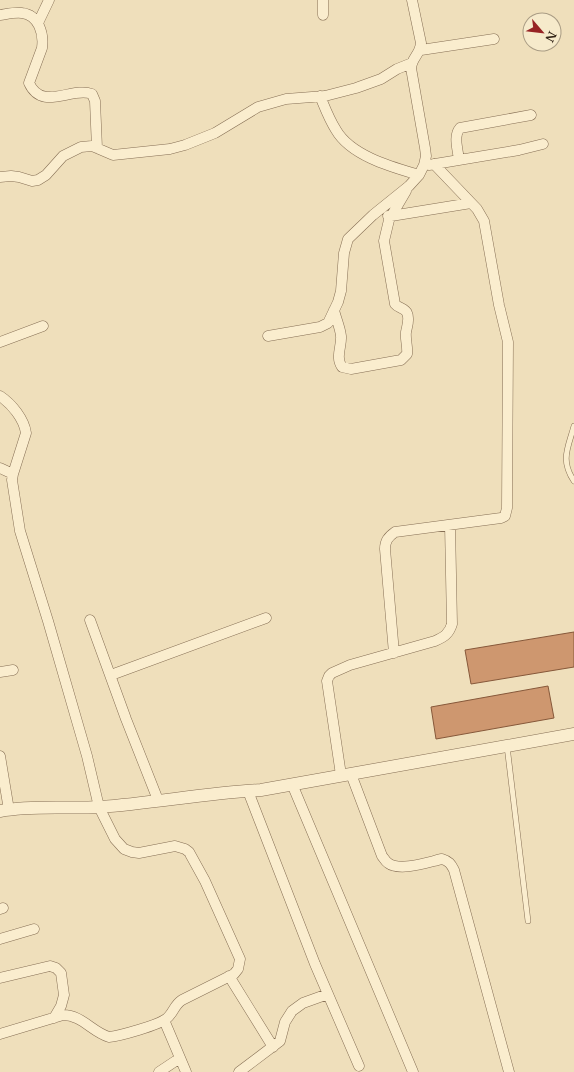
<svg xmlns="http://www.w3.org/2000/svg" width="574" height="1072" font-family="'Libre Baskerville',serif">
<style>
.building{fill:#ce976f;stroke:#86583a}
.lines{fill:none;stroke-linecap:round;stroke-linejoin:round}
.service-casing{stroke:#866f55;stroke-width:6}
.minor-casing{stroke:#866f55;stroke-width:11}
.tertiary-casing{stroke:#866f55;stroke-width:13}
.service{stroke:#faedce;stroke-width:5}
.minor{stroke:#faedce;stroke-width:10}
.tertiary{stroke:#faedce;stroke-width:12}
</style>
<rect width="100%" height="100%" fill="#efdfbb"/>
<!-- building -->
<path class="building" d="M 574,632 L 574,667 L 471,684 L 465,650 Z
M 548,686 L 554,718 L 436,739 L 431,707 Z"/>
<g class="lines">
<defs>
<path id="service" d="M 574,426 C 568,448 560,460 574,481
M 507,746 L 528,921"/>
<path id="minor" d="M 0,15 C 7,14 15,12 22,13 C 39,15 44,34 42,48 L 29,83 C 42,112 72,86 92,94 L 95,101 L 97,148
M 323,15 L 323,0
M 38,23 L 49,0
M 421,50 L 494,39
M 320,96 C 325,108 329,119 336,130 C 351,156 392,167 419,175
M 459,160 C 458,150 453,136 460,128 L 531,115
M 429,165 L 519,150 L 543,144
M 0,177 L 11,176 L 19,177 L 32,181 L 38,180 L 46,175 L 63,156 L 81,147 L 92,146 L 113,155 L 170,149 L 185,145 L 215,133 L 258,107 L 286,99 L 325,96 L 356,88 L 381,79 L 397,69 L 412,63
M 388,216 L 391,216 L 471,203
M 334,310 C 336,319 340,327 341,336 C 342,346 335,357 342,367 L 351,369 L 401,360 L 407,354 C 408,347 405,339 406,332 C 407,326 410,319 407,313 C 405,308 398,308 395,304 L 384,241 L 389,220 L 406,191
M 268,336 L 320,327 L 328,323 L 338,302 L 341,291 L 344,253 L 348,239 L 373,215 L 409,186 L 419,175 L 424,165 L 426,156 L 425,148 L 411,68 C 412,57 420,55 421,43 L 412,0
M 0,342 L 43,326
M 0,396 C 12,404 24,419 26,433 L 13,474 L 12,480 L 20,531 L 48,621 L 87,756 L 99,807 L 115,839 L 124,849 L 132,852 L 139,853 L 175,846 L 185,849 L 189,852 L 205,881 L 240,959 L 238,969 L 234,974 L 182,1000 C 174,1005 173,1014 166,1019 C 158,1025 120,1036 109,1037 C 92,1032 82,1015 63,1015 L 0,1034
M 0,468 L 13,474
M 90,620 L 126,719 L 158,800
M 394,653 L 385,549 C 385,541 388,537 395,532 L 501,518 L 505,516 L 507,508 L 508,342 L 499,305 L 484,221 L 477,209 L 434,164
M 0,672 L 13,670
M 111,675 L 266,618
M 0,756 L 9,810
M 351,774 L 382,856 C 384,858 385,861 388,863 C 400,872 428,862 442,859 C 449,861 451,864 454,870 L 509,1072
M 341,775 L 327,681 L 329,676 L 332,673 L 350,665 L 435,641 C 444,637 449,634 452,624 L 450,525
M 292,784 L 413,1072
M 248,791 L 315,964 L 359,1066
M 0,909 L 3,908
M 0,939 L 34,929
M 229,976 L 273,1047
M 0,978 L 50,966 L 56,968 L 61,973 L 64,995 L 61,1006 L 54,1018
M 164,1020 L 186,1072
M 159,1072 L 180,1058
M 239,1072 L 280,1041 L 285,1022 L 292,1011 L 303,1003 L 328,994"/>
<path id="tertiary" d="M 0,811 C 33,805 67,809 100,807 C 154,803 207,793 261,790 L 574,734"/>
</defs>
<!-- service casing -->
<use href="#service" class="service-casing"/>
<!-- minor casing -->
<use href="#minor" class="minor-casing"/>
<!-- tertiary casing -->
<use href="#tertiary" class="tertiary-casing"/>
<!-- service -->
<use href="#service" class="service"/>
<!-- minor -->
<use href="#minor" class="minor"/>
<!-- tertiary -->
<use href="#tertiary" class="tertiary"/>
</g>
<!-- north arrow -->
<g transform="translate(542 32) rotate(118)"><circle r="19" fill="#f6eacb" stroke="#a99c84"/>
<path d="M0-3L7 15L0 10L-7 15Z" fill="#972324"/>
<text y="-6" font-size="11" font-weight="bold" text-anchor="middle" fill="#35271a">N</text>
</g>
</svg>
